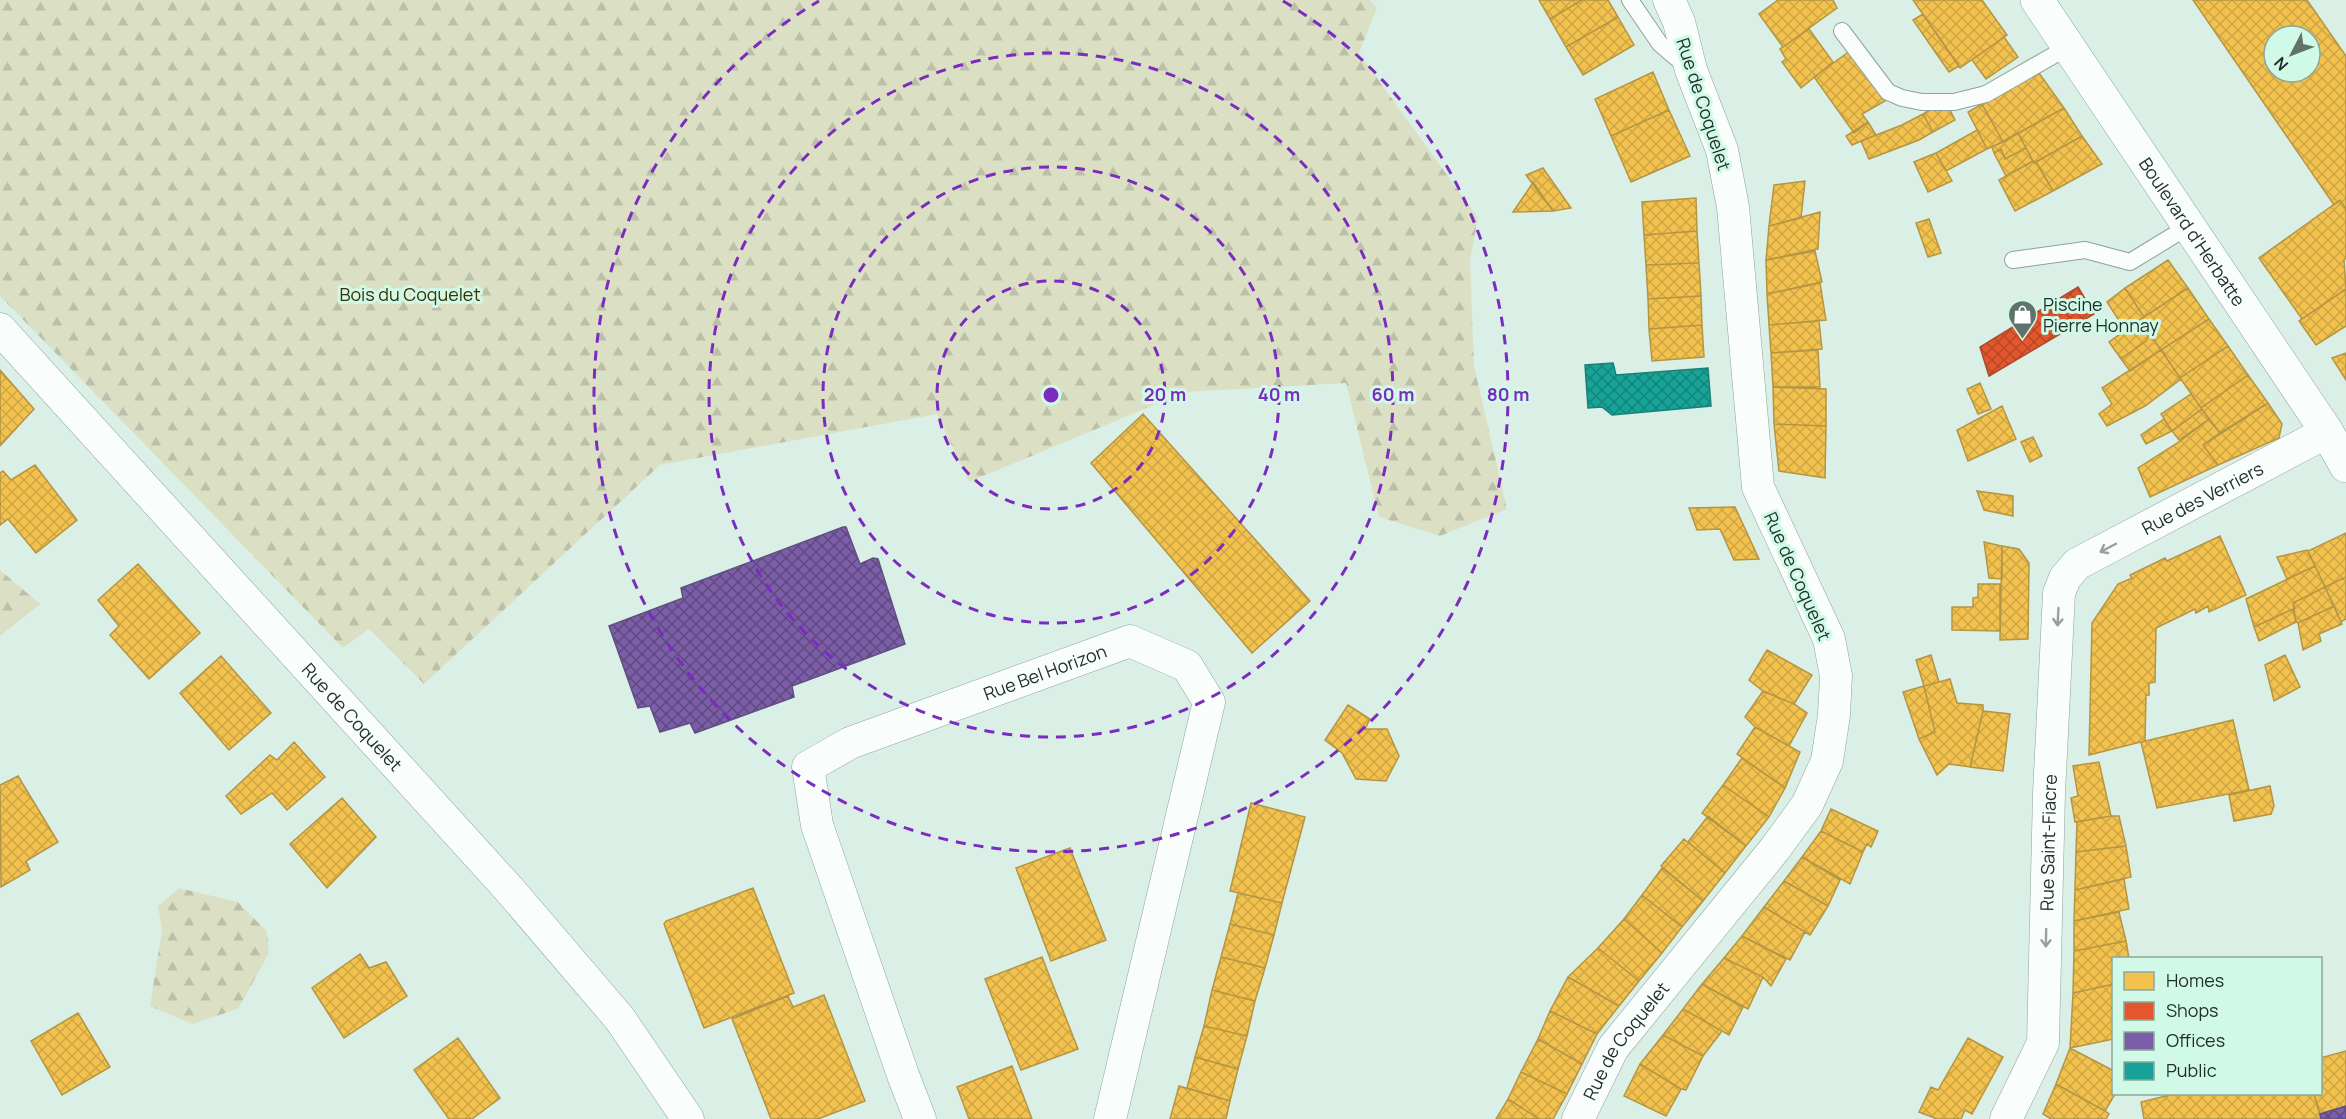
<svg xmlns="http://www.w3.org/2000/svg" width="2346" height="1119" font-family="Manrope,sans-serif">
<style>
.forest{fill:url(#forest-firs)}
.homes{fill:url(#homes-cross-hatch);stroke:#b39543;stroke-width:1.5;fill-rule:evenodd}
.shops{fill:url(#shops-cross-hatch);stroke:#a94b2c;stroke-width:1.5}
.offices{fill:url(#offices-cross-hatch);stroke:#5f5081;stroke-width:1.5}
.public{fill:url(#public-cross-hatch);stroke:#198076;stroke-width:1.5}
.lines{fill:none;stroke-linecap:round;stroke-linejoin:round}
.service-casing{stroke:#90a19a;stroke-width:18}
.minor-casing{stroke:#90a19a;stroke-width:33}
.tertiary-casing{stroke:#90a19a;stroke-width:34}
.service{stroke:#f9fdfb;stroke-width:16}
.minor{stroke:#f9fdfb;stroke-width:32}
.tertiary{stroke:#f9fdfb;stroke-width:33}
.oneway{stroke:#97a09c}
.ring{fill:none;stroke:#7b2cbf;stroke-width:3;stroke-dasharray:10 8}
.labels{text-anchor:middle;dominant-baseline:central;stroke-width:6;stroke-linejoin:round;paint-order:stroke}
.street-label{font-size:18px;fill:#1f2f28;stroke:#d1f9e7}
.park-label{font-size:18px;fill:#3a3100;stroke:#d1f9e7}
.poi-label{font-size:18px;fill:#1f2f28;stroke:#d1f9e7;text-anchor:start}
.centre{fill:#7b2cbf;stroke:#d1f9e7;stroke-width:3}
.ring-label{font-size:18px;text-anchor:middle;font-weight:bold;fill:#7b2cbf;stroke:#d1f9e7;stroke-width:6;stroke-linejoin:round;paint-order:stroke}
</style>
<defs>
<pattern id="forest-firs" width="22" height="20" patternUnits="userSpaceOnUse" patternTransform="scale(1.5)"><rect width="22" height="20" fill="#dbe0c4"/><path d="M5 1l3.5 6h-7zM16 11l3.5 6h-7z" fill="#bcc0a8"/></pattern>
<pattern id="homes-cross-hatch" width="8" height="8" patternUnits="userSpaceOnUse" patternTransform="scale(1.5)"><rect width="8" height="8" fill="#f2c14e"/><path d="M0 0l8 8M0 8l8-8" fill="none" stroke="#cfa644"/></pattern>
<pattern id="shops-cross-hatch" width="8" height="8" patternUnits="userSpaceOnUse" patternTransform="scale(1.5)"><rect width="8" height="8" fill="#e4572e"/><path d="M0 0l8 8M0 8l8-8" fill="none" stroke="#b84827"/></pattern>
<pattern id="offices-cross-hatch" width="8" height="8" patternUnits="userSpaceOnUse" patternTransform="scale(1.5)"><rect width="8" height="8" fill="#7b5ea7"/><path d="M0 0l8 8M0 8l8-8" fill="none" stroke="#5e4a80"/></pattern>
<pattern id="public-cross-hatch" width="8" height="8" patternUnits="userSpaceOnUse" patternTransform="scale(1.5)"><rect width="8" height="8" fill="#17a398"/><path d="M0 0l8 8M0 8l8-8" fill="none" stroke="#14857c"/></pattern>
</defs>
<rect width="100%" height="100%" fill="#daf0e6"/>
<!-- forest -->
<path class="forest" d="M 0,0 L 1370,0 L 1377,8 L 1359,53 L 1478,218 L 1470,261 L 1474,366 L 1507,509 L 1440,536 L 1379,517 L 1346,383 L 1185,392 L 969,482 L 937,414 L 660,465 L 424,684 L 369,629 L 343,648 L 0,296 Z
M 0,570 L 40,604 L 0,636 Z
M 179,888 L 238,902 L 267,932 L 269,953 L 238,1009 L 192,1024 L 150,1006 L 162,930 L 158,906 Z"/>
<!-- homes -->
<path class="homes" d="M 1539,0 L 1582,0 L 1550,19 Z
M 1582,0 L 1608,0 L 1618,17 L 1566,47 L 1550,19 Z
M 1778,0 L 1833,0 L 1837,8 L 1783,47 L 1759,14 Z
M 1913,0 L 1982,0 L 2007,35 L 1960,68 Z
M 2193,0 L 2307,0 L 2346,56 L 2346,209 L 2340,200 L 2334,205 ZM 2274,36 L 2310,36 L 2310,72 L 2274,72 Z
M 1923,14 L 1959,66 L 1949,72 L 1913,20 Z
M 1618,17 L 1634,45 L 1583,75 L 1566,47 Z
M 1809,29 L 1833,62 L 1801,88 L 1782,62 L 1786,59 L 1780,49 Z
M 2004,37 L 2018,57 L 1986,79 L 1972,60 Z
M 1850,51 L 1885,101 L 1862,114 L 1868,122 L 1854,133 L 1814,77 Z
M 1653,72 L 1669,110 L 1611,136 L 1595,99 Z
M 2039,73 L 2064,108 L 2003,142 L 1982,104 Z
M 1940,104 L 1947,104 L 1955,120 L 1933,132 L 1923,114 Z
M 1982,104 L 2003,142 L 1987,149 L 1968,112 Z
M 2064,108 L 2082,136 L 2034,163 L 2018,133 Z
M 1669,110 L 1690,156 L 1631,182 L 1611,136 Z
M 1923,114 L 1933,132 L 1919,140 L 1869,159 L 1861,141 L 1902,125 Z
M 1868,122 L 1876,135 L 1852,145 L 1846,136 Z
M 1977,130 L 1987,149 L 1946,171 L 1936,153 Z
M 2018,133 L 2026,148 L 2005,159 L 2001,149 L 1994,153 L 1992,147 Z
M 2082,136 L 2102,164 L 2053,191 L 2036,162 Z
M 2026,148 L 2033,161 L 2006,176 L 1994,153 L 2001,149 L 2005,159 Z
M 1936,153 L 1952,181 L 1928,192 L 1914,162 Z
M 2033,161 L 2034,163 L 2036,162 L 2053,191 L 2015,211 L 1999,180 Z
M 1543,168 L 1571,208 L 1553,211 L 1526,175 Z
M 1805,181 L 1801,218 L 1769,226 L 1774,185 Z
M 1533,182 L 1553,211 L 1513,212 L 1532,184 Z
M 1696,198 L 1697,231 L 1644,235 L 1642,202 Z
M 2340,200 L 2346,209 L 2346,258 L 2344,260 L 2346,289 L 2302,319 L 2259,258 Z
M 1820,212 L 1818,249 L 1766,260 L 1769,226 Z
M 1929,219 L 1941,253 L 1928,257 L 1916,223 Z
M 1697,231 L 1699,263 L 1646,265 L 1644,235 Z
M 1815,251 L 1822,282 L 1767,294 L 1766,260 Z
M 2168,260 L 2188,288 L 2144,317 L 2125,288 Z
M 1699,263 L 1701,296 L 1648,299 L 1646,265 Z
M 1820,283 L 1826,320 L 1769,325 L 1767,294 Z
M 2125,288 L 2144,317 L 2125,330 L 2107,302 Z
M 2188,288 L 2209,319 L 2161,350 L 2140,320 Z
M 2346,289 L 2346,326 L 2316,345 L 2299,321 Z
M 1701,296 L 1702,325 L 1649,329 L 1648,299 Z
M 2209,319 L 2228,346 L 2180,378 L 2161,350 Z
M 2140,320 L 2150,334 L 2146,341 L 2121,359 L 2109,342 Z
M 1819,321 L 1822,349 L 1771,353 L 1769,325 Z
M 1702,325 L 1704,357 L 1652,361 L 1649,329 Z
M 2150,334 L 2161,350 L 2130,371 L 2121,359 L 2146,341 Z
M 2228,346 L 2248,375 L 2201,408 L 2180,378 Z
M 1818,350 L 1820,387 L 1773,387 L 1771,353 Z
M 2161,350 L 2181,379 L 2145,406 L 2107,426 L 2099,414 L 2112,404 L 2102,388 Z
M 2346,353 L 2346,380 L 2332,358 Z
M 0,370 L 34,409 L 0,446 Z
M 2248,375 L 2268,403 L 2220,433 L 2201,408 Z
M 1980,383 L 1991,409 L 1978,414 L 1967,389 Z
M 1773,387 L 1826,389 L 1826,426 L 1774,424 Z
M 2191,394 L 2202,409 L 2172,431 L 2161,414 Z
M 2268,403 L 2282,424 L 2279,438 L 2218,465 L 2203,445 Z
M 2002,406 L 2016,439 L 1968,461 L 1957,430 Z
M 2202,409 L 2209,419 L 2179,440 L 2172,431 Z
M 1143,414 L 1310,601 L 1252,653 L 1091,463 Z
M 2164,419 L 2172,431 L 2146,444 L 2141,435 Z
M 2209,419 L 2220,433 L 2203,445 L 2218,465 L 2150,497 L 2138,468 L 2179,442 Z
M 1774,424 L 1826,426 L 1825,478 L 1779,471 Z
M 2033,437 L 2042,456 L 2030,462 L 2021,442 Z
M 35,465 L 77,520 L 36,553 L 8,519 L 0,525 L 0,473 L 3,471 L 11,480 Z
M 1977,491 L 2013,496 L 2013,516 L 1984,510 Z
M 1735,507 L 1759,559 L 1734,560 L 1720,529 L 1697,530 L 1689,508 Z
M 2346,533 L 2346,577 L 2325,587 L 2308,551 Z
M 2220,536 L 2246,595 L 2209,612 L 2208,606 L 2196,613 L 2195,609 L 2156,628 L 2155,682 L 2149,683 L 2149,695 L 2146,695 L 2145,741 L 2089,755 L 2092,623 L 2118,584 L 2132,578 L 2130,575 L 2165,558 L 2167,561 Z
M 1984,542 L 2002,546 L 2002,579 L 1989,578 Z
M 2002,546 L 2019,549 L 2029,563 L 2028,639 L 2000,640 Z
M 2307,550 L 2315,566 L 2287,579 L 2277,557 Z
M 138,564 L 200,633 L 149,679 L 110,635 L 119,626 L 98,600 Z
M 2315,566 L 2325,587 L 2293,603 L 2295,608 L 2293,609 L 2254,627 L 2246,599 Z
M 2346,577 L 2346,619 L 2341,622 L 2325,587 Z
M 1978,584 L 2000,584 L 2000,631 L 1952,630 L 1952,607 L 1973,607 L 1973,598 L 1978,597 Z
M 2325,587 L 2334,606 L 2298,623 L 2296,622 L 2293,603 Z
M 2334,606 L 2342,624 L 2319,634 L 2321,641 L 2303,650 L 2298,623 Z
M 2293,609 L 2296,622 L 2259,641 L 2254,627 Z
M 1767,650 L 1812,675 L 1794,704 L 1763,691 L 1749,680 Z
M 1931,655 L 1939,682 L 1924,686 L 1916,660 Z
M 2285,655 L 2300,687 L 2274,701 L 2265,665 Z
M 221,656 L 271,713 L 229,750 L 180,693 Z
M 1950,679 L 1957,703 L 1983,705 L 1983,711 L 1970,767 L 1949,764 L 1937,775 L 1919,739 L 1935,732 L 1924,686 Z
M 1924,686 L 1935,732 L 1919,739 L 1903,692 Z
M 1763,691 L 1794,704 L 1807,713 L 1789,746 L 1755,727 L 1745,717 Z
M 1348,705 L 1370,719 L 1365,729 L 1387,729 L 1399,756 L 1386,781 L 1356,779 L 1342,753 L 1325,740 Z
M 1983,711 L 2010,714 L 2003,771 L 1970,767 Z
M 2233,720 L 2249,790 L 2157,808 L 2141,742 Z
M 1755,727 L 1800,752 L 1785,788 L 1737,754 Z
M 294,742 L 325,777 L 287,810 L 272,793 L 241,814 L 226,796 L 270,755 L 277,760 Z
M 1742,758 L 1785,788 L 1769,817 L 1723,785 Z
M 2099,762 L 2111,816 L 2075,822 L 2071,798 L 2078,796 L 2073,766 Z
M 18,776 L 58,842 L 26,861 L 30,870 L 1,887 L 0,785 Z
M 1723,785 L 1769,817 L 1746,846 L 1702,813 Z
M 2270,786 L 2274,806 L 2271,814 L 2234,821 L 2229,795 Z
M 342,798 L 376,837 L 327,888 L 290,844 Z
M 1251,803 L 1305,817 L 1282,903 L 1230,891 Z
M 1831,809 L 1878,831 L 1871,847 L 1867,844 L 1863,852 L 1821,831 Z
M 1708,816 L 1746,846 L 1725,873 L 1688,842 Z
M 2111,816 L 2119,816 L 2126,846 L 2076,852 L 2077,822 Z
M 1821,831 L 1863,852 L 1850,884 L 1802,857 Z
M 1684,839 L 1725,873 L 1703,901 L 1661,866 Z
M 2126,846 L 2131,877 L 2075,890 L 2076,852 Z
M 1070,848 L 1106,940 L 1051,961 L 1016,868 Z
M 1802,857 L 1840,880 L 1828,906 L 1784,881 Z
M 1662,868 L 1703,901 L 1682,927 L 1642,895 Z
M 2124,879 L 2129,909 L 2074,921 L 2075,890 Z
M 1784,881 L 1828,906 L 1810,935 L 1764,907 Z
M 753,888 L 794,993 L 704,1028 L 664,924 L 666,921 Z
M 1238,893 L 1282,903 L 1274,935 L 1230,924 Z
M 1642,895 L 1682,927 L 1662,953 L 1624,919 Z
M 1764,907 L 1805,932 L 1790,960 L 1742,936 Z
M 2119,912 L 2126,941 L 2074,951 L 2074,921 Z
M 1624,919 L 1662,953 L 1639,981 L 1598,948 Z
M 1230,924 L 1274,935 L 1265,968 L 1221,957 Z
M 1742,936 L 1786,959 L 1771,986 L 1763,977 L 1724,958 Z
M 2126,941 L 2129,958 L 2114,958 L 2114,984 L 2073,993 L 2074,951 Z
M 1598,948 L 1639,981 L 1619,1006 L 1568,977 Z
M 360,954 L 369,968 L 386,962 L 407,996 L 344,1038 L 312,988 Z
M 1042,957 L 1078,1049 L 1021,1070 L 985,979 Z
M 1221,957 L 1265,968 L 1255,1001 L 1212,990 Z
M 1724,958 L 1763,977 L 1748,1009 L 1702,984 Z
M 1568,977 L 1619,1006 L 1597,1034 L 1550,1011 Z
M 1702,984 L 1743,1007 L 1729,1035 L 1683,1009 Z
M 2114,984 L 2114,1039 L 2070,1048 L 2073,993 Z
M 1212,990 L 1255,1001 L 1247,1036 L 1204,1026 Z
M 824,995 L 865,1101 L 818,1119 L 771,1119 L 732,1019 L 788,996 L 793,1007 Z
M 1683,1009 L 1722,1031 L 1703,1056 L 1663,1035 Z
M 1550,1011 L 1597,1034 L 1582,1064 L 1538,1039 Z
M 78,1013 L 110,1067 L 62,1095 L 31,1041 Z
M 1204,1026 L 1247,1036 L 1238,1069 L 1195,1057 Z
M 1663,1035 L 1703,1056 L 1686,1090 L 1681,1089 L 1640,1064 Z
M 458,1038 L 500,1098 L 472,1119 L 449,1119 L 414,1070 Z
M 1968,1038 L 2003,1057 L 1972,1114 L 1965,1110 L 1961,1119 L 1937,1119 L 1919,1112 L 1931,1087 L 1938,1090 Z
M 1538,1039 L 1582,1064 L 1567,1094 L 1521,1072 Z
M 2070,1048 L 2114,1071 L 2114,1094 L 2115,1094 L 2105,1111 L 2056,1084 Z
M 2346,1051 L 2346,1106 L 2320,1114 L 2314,1094 L 2320,1094 L 2320,1058 Z
M 1195,1057 L 1238,1069 L 1230,1101 L 1187,1088 Z
M 1640,1064 L 1681,1089 L 1666,1116 L 1624,1096 Z
M 1012,1066 L 1032,1119 L 969,1119 L 957,1087 Z
M 1521,1072 L 1567,1094 L 1553,1119 L 1539,1119 L 1508,1099 Z
M 2056,1084 L 2105,1111 L 2109,1114 L 2106,1119 L 2051,1119 L 2043,1114 Z
M 1179,1086 L 1230,1101 L 1226,1119 L 1170,1119 Z
M 2174,1094 L 2314,1094 L 2321,1119 L 2144,1119 L 2141,1102 Z
M 1508,1099 L 1539,1119 L 1496,1119 Z"/>
<!-- shops -->
<path class="shops" d="M 2078,287 L 2094,314 L 1989,376 L 1980,347 Z"/>
<!-- offices -->
<path class="offices" d="M 843,527 L 846,527 L 860,564 L 873,558 L 878,559 L 905,644 L 792,686 L 794,697 L 695,733 L 690,723 L 660,732 L 650,706 L 638,708 L 609,626 L 683,598 L 681,588 Z
M 2346,1106 L 2346,1119 L 2321,1119 L 2320,1114 Z"/>
<!-- public -->
<path class="public" d="M 1613,363 L 1616,375 L 1708,368 L 1711,406 L 1612,415 L 1602,407 L 1588,408 L 1585,365 Z"/>
<g class="lines">
<defs>
<path id="service" d="M 1630,0 L 1660,44 L 1687,67
M 1842,31 L 1888,92 L 1902,98 L 1922,102 L 1954,102 L 1986,94 L 2068,47
M 2013,260 L 2085,250 L 2130,262 L 2189,226"/>
<g id="minor">
<path id="s1" d="M 0,329 L 508,888 L 620,1019 L 688,1119"/>
<path id="s2" d="M 920,1119 L 903,1075 L 817,825 L 808,767 L 850,743 L 1130,641 L 1187,666 L 1209,702 L 1110,1119"/>
<path id="s3" d="M 1578,1119 L 1613,1048 L 1774,850 L 1807,805 L 1827,761 L 1834,715 L 1836,676 L 1829,639 L 1758,487 L 1733,207 L 1722,150 L 1691,70 L 1679,22 L 1669,0"/>
<path id="s4" d="M 2006,1119 L 2043,1043 L 2049,793 L 2059,593 L 2065,578 L 2077,564 L 2327,432"/>
</g>
<g id="tertiary">
<path id="s5" d="M 2037,0 L 2327,432 L 2346,466"/>
</g>
</defs>
<!-- service casing -->
<use href="#service" class="service-casing"/>
<!-- minor casing -->
<use href="#minor" class="minor-casing"/>
<!-- tertiary casing -->
<use href="#tertiary" class="tertiary-casing"/>
<!-- service -->
<use href="#service" class="service"/>
<!-- minor -->
<use href="#minor" class="minor"/>
<!-- tertiary -->
<use href="#tertiary" class="tertiary"/>
</g>
<!-- one-way arrows -->
<defs><path id="oneway-shaft" d="M-6 0H5M1.5-3L5.5 0L1.5 3" fill="none" stroke-width="1.6" stroke-linecap="round" stroke-linejoin="round" transform="scale(1.5)"/></defs>
<g class="oneway">
<use href="#oneway-shaft" transform="translate(2108 548) rotate(152)"/>
<use href="#oneway-shaft" transform="translate(2058 617) rotate(93)"/>
<use href="#oneway-shaft" transform="translate(2046 938) rotate(91)"/>
</g>
<!-- distance rings -->
<g class="ring">
<circle cx="1051" cy="395" r="114"/>
<circle cx="1051" cy="395" r="228"/>
<circle cx="1051" cy="395" r="342"/>
<path d="M1283 1A457 457 0 1 1 819 1"/>
</g>
<!-- icons -->
<defs>
<symbol id="shop-pin" viewBox="-11 -11 22 30"><path d="M0 17L-7.5 6A9.5 9.5 0 1 1 7.5 6Z" fill="#60736a" stroke="#d1f9e7"/><path d="M-5-2.5h2.3a2.7 3.5 0 0 1 5.4 0H5L5.5 6h-11ZM-1.5-2.5h3a1.5 2.3 0 0 0-3 0Z" fill="#fff"/></symbol>
</defs>
<g fill-rule="evenodd">
<use href="#shop-pin" x="2006" y="298" width="33" height="45"/>
</g>
<g class="labels">
<!-- street labels -->
<g class="street-label">
<text transform="translate(1704 104) rotate(72)">Rue de Coquelet</text>
<text stroke="none"><textPath href="#s5" startOffset="279">Boulevard d'Herbatte</textPath></text>
<text stroke="none"><textPath href="#s4" startOffset="711">Rue des Verriers</textPath></text>
<text transform="translate(1798 576) rotate(66)">Rue de Coquelet</text>
<text stroke="none"><textPath href="#s2" startOffset="626">Rue Bel Horizon</textPath></text>
<text stroke="none"><textPath href="#s1" startOffset="524">Rue de Coquelet</textPath></text>
<text stroke="none"><textPath href="#s4" startOffset="285">Rue Saint-Fiacre</textPath></text>
<text stroke="none"><textPath href="#s3" startOffset="92">Rue de Coquelet</textPath></text>
</g>
<!-- park labels -->
<g class="park-label">
<text x="410" y="294">Bois du Coquelet</text>
</g>
<!-- poi labels -->
<g class="poi-label">
<text x="2043" y="304">Piscine<tspan x="2043" dy="21">Pierre Honnay</tspan></text>
</g>
</g>
<circle cx="1051" cy="395" r="9" class="centre"/>
<g class="ring-label">
<text x="1165" y="401">20 m</text>
<text x="1279" y="401">40 m</text>
<text x="1393" y="401">60 m</text>
<text x="1508" y="401">80 m</text>
</g>
<!-- legend -->
<rect x="2112" y="957" width="210" height="138" fill="#d1f9e7" stroke="#8aa89b" stroke-width="1.5"/>
<rect x="2124" y="972" width="30" height="18" fill="#f2c14e" stroke="#8aa89b" stroke-width="1.5"/>
<text x="2166" y="987" font-size="18" fill="#1f2f28">Homes</text>
<rect x="2124" y="1002" width="30" height="18" fill="#e4572e" stroke="#8aa89b" stroke-width="1.5"/>
<text x="2166" y="1017" font-size="18" fill="#1f2f28">Shops</text>
<rect x="2124" y="1032" width="30" height="18" fill="#7b5ea7" stroke="#8aa89b" stroke-width="1.5"/>
<text x="2166" y="1047" font-size="18" fill="#1f2f28">Offices</text>
<rect x="2124" y="1062" width="30" height="18" fill="#17a398" stroke="#8aa89b" stroke-width="1.5"/>
<text x="2166" y="1077" font-size="18" fill="#1f2f28">Public</text>
<!-- north arrow -->
<g transform="translate(2292 54) rotate(228)"><circle r="28" fill="#d1f9e7" stroke="#8aa89b" stroke-width="1.5"/>
<path d="M0-4.5L10 22L0 15L-10 22Z" fill="#60736a"/>
<text y="-9" font-size="16" font-weight="bold" text-anchor="middle" fill="#1f2f28">N</text>
</g>
</svg>
